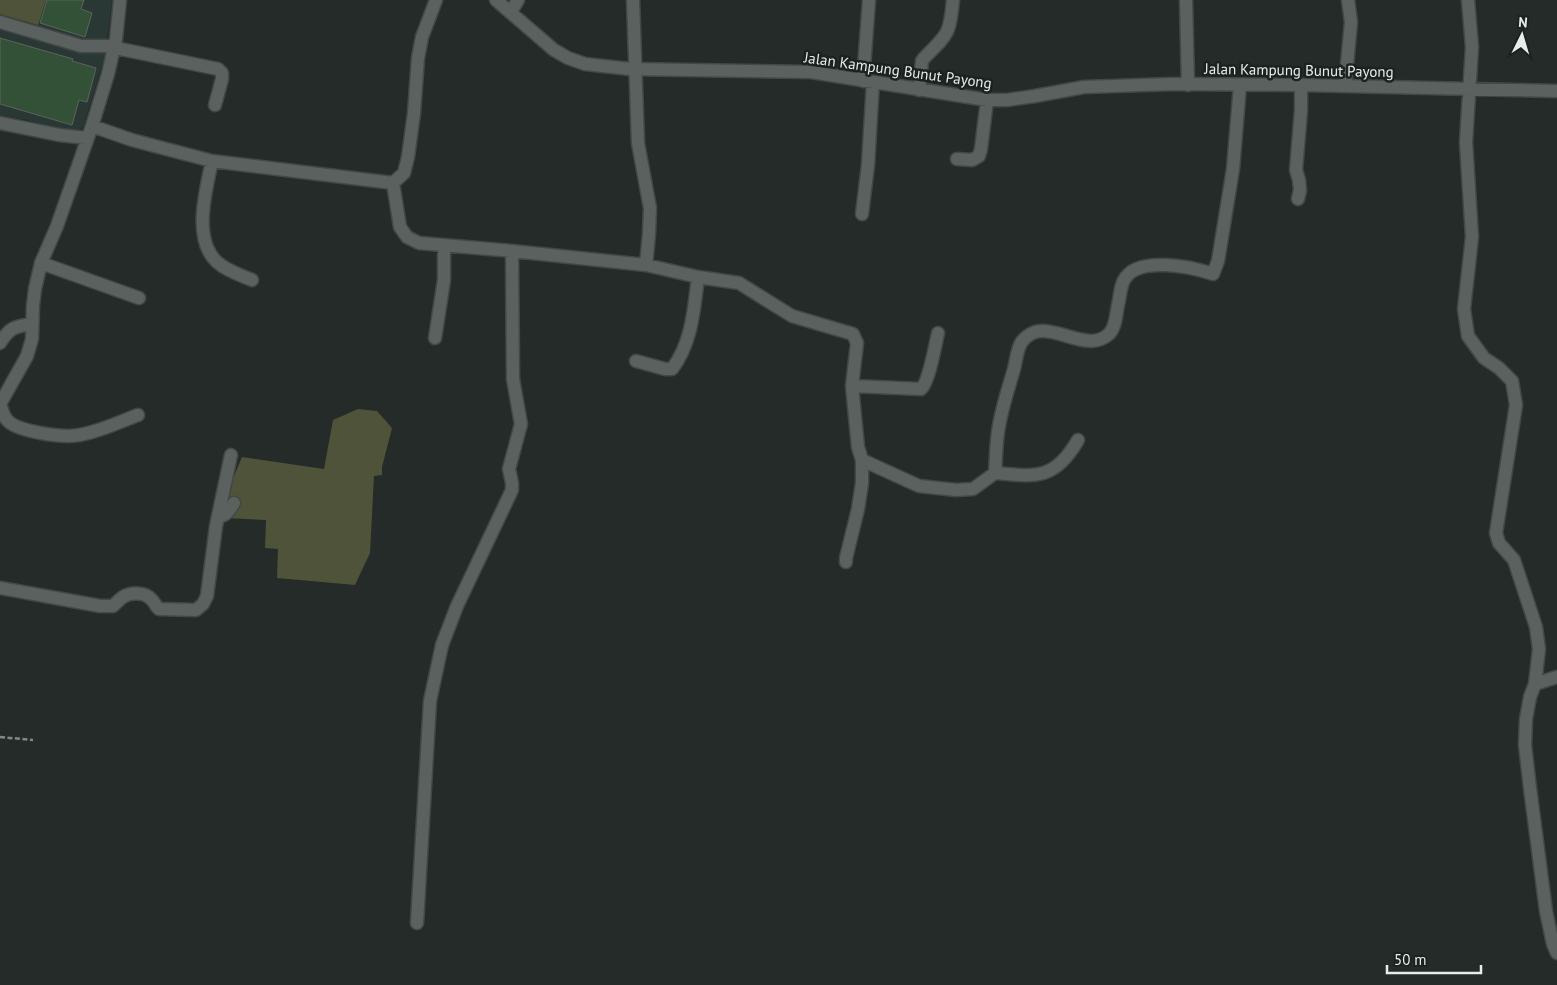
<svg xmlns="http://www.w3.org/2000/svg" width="1557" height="985" font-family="'PT Sans',sans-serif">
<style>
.built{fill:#2a3835}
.green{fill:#4e5339}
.building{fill:#325136;stroke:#5e635e}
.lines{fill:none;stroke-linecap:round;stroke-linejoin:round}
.minor-casing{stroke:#424846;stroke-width:15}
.path{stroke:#838887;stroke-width:2.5;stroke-dasharray:5 2.5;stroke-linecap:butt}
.minor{stroke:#5a615f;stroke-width:12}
.labels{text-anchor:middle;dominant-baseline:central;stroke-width:5;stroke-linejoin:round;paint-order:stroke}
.street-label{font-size:15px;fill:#e8eceb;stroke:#1b2220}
</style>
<rect width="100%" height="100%" fill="#252b29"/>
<!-- built -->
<path class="built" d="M 0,0 L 112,0 L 105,55 L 83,127 L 73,133 L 23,119 L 0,118 Z"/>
<!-- green -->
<path class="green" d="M 0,0 L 46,0 L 38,25 L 0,14 Z
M 358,409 L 377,411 L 392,428 L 382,467 L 382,475 L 374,476 L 370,553 L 355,585 L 277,578 L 278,549 L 265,548 L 266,520 L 225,518 L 227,493 L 242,457 L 324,469 L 333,420 Z"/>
<!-- building -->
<path class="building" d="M 47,0 L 84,0 L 81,9 L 92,13 L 85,37 L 40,23 Z
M 0,38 L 73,59 L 72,61 L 96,68 L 87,102 L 79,100 L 72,125 L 0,104 Z"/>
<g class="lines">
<defs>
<path id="minor" d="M 496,0 L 554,50 L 568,58 L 585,64 L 630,69 L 811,72 L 987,100 L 1007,100 L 1035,96 L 1084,87 L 1172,84 L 1301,85 L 1557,91
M 633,0 L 638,143 L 650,208 L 649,234 L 646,265
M 1186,0 L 1188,85
M 1468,0 L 1472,47 L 1466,142 L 1472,237 L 1464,309 L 1468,336 L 1484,358 L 1499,368 L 1512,381 L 1516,405 L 1496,533 L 1499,543 L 1514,560 L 1536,627 L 1539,649 L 1535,684 L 1530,697 L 1526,719 L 1525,745 L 1530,788 L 1546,911 L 1553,944 L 1557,953
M 511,12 L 518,0
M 0,22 L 81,46 L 106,46 L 218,69 L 222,73 L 222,79 L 215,105
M 863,81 L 869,0
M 1345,86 L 1351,22 L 1348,0
M 919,90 L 922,61 L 924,58 C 948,34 950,34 953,0
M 0,123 L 59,135 L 87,138
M 92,126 L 132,140 L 212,161 L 393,183 L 400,227 L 407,237 L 419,243 L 512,251 L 646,265 L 698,277 L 739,283 L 792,316 L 853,334 L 857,343 L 852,386 L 858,447 L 862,460 L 919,486 L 956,490 L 973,489 L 995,473 C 996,459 996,445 998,432 C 1001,410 1008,390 1014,369 C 1016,361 1017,350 1021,343 C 1024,338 1030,334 1035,332 C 1059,326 1088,353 1109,334 C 1116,327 1116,314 1118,305 C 1120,298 1120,287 1124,280 C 1137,255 1192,267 1213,274 L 1218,261 L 1233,169 L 1240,85
M 957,159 L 972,160 L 979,156 L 981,149 L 987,100
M 212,161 C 206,190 192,239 217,262 C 227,271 240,275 252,280
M 393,183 L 404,173 L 408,157 L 414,113 L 418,58 L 422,37 L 436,0
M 1298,199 L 1300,190 L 1299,180 L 1296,170 L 1301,110 L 1301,85
M 862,214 L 868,165 L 873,82
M 41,263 L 139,298
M 435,338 L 444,280 L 444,245
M 0,343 C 9,328 15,326 32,324
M 636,361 L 665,369 L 672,369 C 692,343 694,309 698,277
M 852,386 L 921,389 C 929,382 935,346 938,333
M 0,403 C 2,410 3,416 8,421 C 19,432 64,438 79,435 C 99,432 119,422 138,415
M 0,404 L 27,356 L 32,339 L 33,305 L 35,289 L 41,263 L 57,226 L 92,126 L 108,74 L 116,39 L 120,0
M 995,473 C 1036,477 1055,480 1078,440
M 218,516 C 226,517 230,509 234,503
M 846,562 L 846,558 L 858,509 L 862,483 L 862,460
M 0,588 L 100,606 L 113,606 C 116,603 120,599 123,597 C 130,592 145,592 151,599 C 155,602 155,606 159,609 L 196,610 L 203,604 L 207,596 L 216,526 L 231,455
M 1535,684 L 1557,677
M 417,923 L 430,701 L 442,645 L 457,606 L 512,490 L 512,483 L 509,469 L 521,424 L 513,379 L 512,251"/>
</defs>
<!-- minor casing -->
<use href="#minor" class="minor-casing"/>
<!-- path -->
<path class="path" d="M 0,737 L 33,740"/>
<!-- minor -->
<use href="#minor" class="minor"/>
</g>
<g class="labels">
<!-- street labels -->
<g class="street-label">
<text transform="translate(898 70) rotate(8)">Jalan Kampung Bunut Payong</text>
<text transform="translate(1299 70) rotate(1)">Jalan Kampung Bunut Payong</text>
</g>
</g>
<!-- north arrow -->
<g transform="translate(1522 35) rotate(5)" stroke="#1b2220" stroke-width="4" paint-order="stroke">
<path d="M0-4L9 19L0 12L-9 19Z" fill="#e8eceb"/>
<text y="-8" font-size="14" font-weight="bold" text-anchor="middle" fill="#e8eceb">N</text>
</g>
<!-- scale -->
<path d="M1387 965v8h94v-8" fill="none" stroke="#e8eceb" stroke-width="2.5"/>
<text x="1394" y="965" font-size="15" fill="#e8eceb" stroke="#1b2220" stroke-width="4" paint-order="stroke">50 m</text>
</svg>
